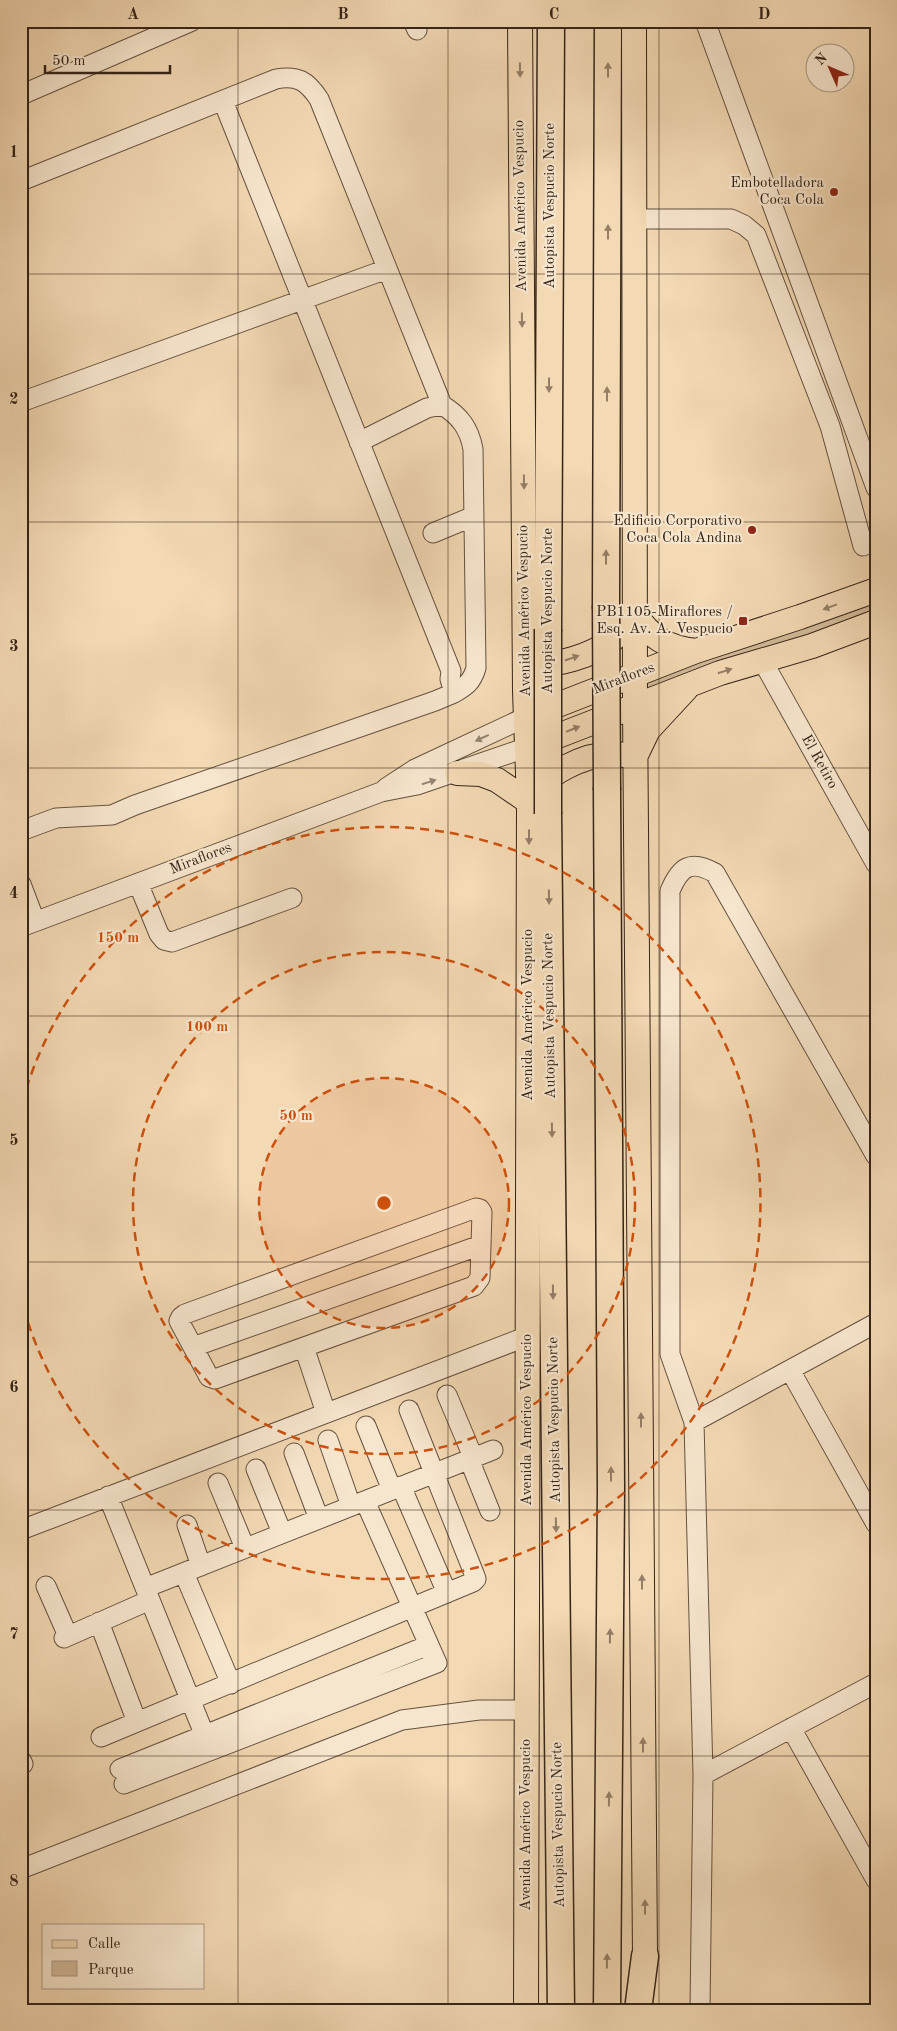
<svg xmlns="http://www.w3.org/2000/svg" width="897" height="2031" font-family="'Old Standard TT',serif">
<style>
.green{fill:#d3ba99;stroke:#846f58}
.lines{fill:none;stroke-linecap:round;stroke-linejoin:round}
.minor-casing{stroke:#64513f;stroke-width:21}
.major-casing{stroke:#342418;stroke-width:26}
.highway-casing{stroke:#342418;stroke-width:29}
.minor{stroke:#f7e6ce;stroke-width:19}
.major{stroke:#f3d9b4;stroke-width:24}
.highway{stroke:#f3d9b4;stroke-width:26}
.highway-bridge-casing{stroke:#342418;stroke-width:29;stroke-linecap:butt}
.highway-bridge{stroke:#f3d9b4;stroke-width:26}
.oneway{fill:#947e66}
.oneway2{fill:#968573}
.grid{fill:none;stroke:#342418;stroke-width:1;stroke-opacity:0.55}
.ring{fill:none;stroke:#cd510e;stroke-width:2.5;stroke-dasharray:9 6}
.poi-dot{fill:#8f2418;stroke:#f7e6ce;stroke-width:2}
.labels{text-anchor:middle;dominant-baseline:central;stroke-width:4.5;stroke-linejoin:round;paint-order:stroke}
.poi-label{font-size:15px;fill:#342418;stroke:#f7e6ce;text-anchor:end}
.street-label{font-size:15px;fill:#342418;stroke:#f7e6ce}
.centre{fill:#cd510e;stroke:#f7e6ce;stroke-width:2.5}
.ring-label{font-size:15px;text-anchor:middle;font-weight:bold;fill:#cd510e;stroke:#f7e6ce;stroke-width:4.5;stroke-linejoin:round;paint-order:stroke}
.neatline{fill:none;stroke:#342418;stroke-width:2}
.grid-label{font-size:16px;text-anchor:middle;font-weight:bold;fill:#342418}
</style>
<rect width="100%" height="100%" fill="#f3d9b4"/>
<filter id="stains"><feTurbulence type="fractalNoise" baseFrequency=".004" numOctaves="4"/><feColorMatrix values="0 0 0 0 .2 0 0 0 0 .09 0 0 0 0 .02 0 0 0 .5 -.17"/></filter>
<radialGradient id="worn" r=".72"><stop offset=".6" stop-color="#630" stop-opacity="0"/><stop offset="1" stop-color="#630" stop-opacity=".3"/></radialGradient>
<!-- green -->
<path class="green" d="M 876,592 L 876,610 L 645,696 L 644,678 Z"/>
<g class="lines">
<defs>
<path id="minor" d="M 413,21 L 417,30
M 705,21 L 876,488
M 21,95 L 192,21
M 21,181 L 276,79 C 298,75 307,81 319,99 L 442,405 C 460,416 469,428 473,449 L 476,668 C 472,682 466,686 454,693
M 635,219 L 731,219 L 744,225 L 756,235 L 830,426 L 863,546 L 876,540
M 21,402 L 387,269
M 359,442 L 427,408 L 442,405
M 433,533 L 474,516
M 762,660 L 876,864
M 386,788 L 415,769 L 526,717
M 21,831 L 56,818 L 112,815 L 135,805 L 435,701 L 454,693 L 450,679 L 451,671 L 223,101
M 138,883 L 159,934 L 164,940 L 172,942 L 292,898
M 21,884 L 35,921
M 21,927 L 381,792 L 417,785 L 528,747
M 476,1208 L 480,1209 L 482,1212 L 480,1278 L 474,1286 L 215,1379 L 209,1377 L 179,1321 L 181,1317 L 185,1314 Z
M 193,1347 L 481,1245
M 304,1347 L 326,1413
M 790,1370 L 876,1524
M 447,1395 L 473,1457
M 694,1422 L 876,1323
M 366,1426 L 392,1490
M 328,1440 L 351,1506
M 294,1453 L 319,1519
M 469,1459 L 490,1511
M 256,1469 L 282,1533
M 218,1483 L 245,1548
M 401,1486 L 447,1593
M 108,1496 L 209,1746
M 187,1525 L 201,1566
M 21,1530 L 528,1336
M 184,1573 L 231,1684
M 46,1586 L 68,1636
M 145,1588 L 493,1450
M 99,1622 L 137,1722
M 64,1638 L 150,1600
M 791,1728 L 876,1880
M 101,1737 L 473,1582 L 476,1579 L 475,1576 L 409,1410
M 21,1760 L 23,1764
M 120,1769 L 429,1645
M 703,1775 L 876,1683
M 124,1784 L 437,1663 L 365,1501
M 21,1869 L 402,1720 L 479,1710 L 527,1710
M 700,2010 L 703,1775 L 694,1422 L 670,1354 L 670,891 C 680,867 690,859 715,873 L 876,1156"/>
<path id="major" d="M 520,21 L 525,691 L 529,802 L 526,2010
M 634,21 L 635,705 L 645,1956
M 530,661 C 553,669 594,655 613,639 C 622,632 628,622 634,612 C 649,637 667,648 696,651
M 532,715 L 696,651 L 800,617 L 876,590
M 532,746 L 720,673 L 812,646 L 876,622
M 457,773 L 481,774 L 497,780 L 529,802 C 542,774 585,753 616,754 C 622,754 629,756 635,757 L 648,730 L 686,689"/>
<path id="highway" d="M 606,606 L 608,21
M 548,629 L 551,21
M 548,814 L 561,2010
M 607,2010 L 611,1490 L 607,790
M 638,2010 L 645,1956"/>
</defs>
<!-- minor casing -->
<use href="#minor" class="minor-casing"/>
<!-- major casing -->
<use href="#major" class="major-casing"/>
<!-- highway casing -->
<use href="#highway" class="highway-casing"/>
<!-- minor -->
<use href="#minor" class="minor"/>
<!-- major -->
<use href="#major" class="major"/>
<!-- highway -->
<use href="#highway" class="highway"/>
<defs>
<path id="highway-bridge" d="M 606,606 L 607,790
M 548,629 L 548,814"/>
</defs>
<!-- highway-bridge casing -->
<use href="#highway-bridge" class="highway-bridge-casing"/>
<!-- highway-bridge -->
<use href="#highway-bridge" class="highway-bridge"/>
</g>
<!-- one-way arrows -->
<defs><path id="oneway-solid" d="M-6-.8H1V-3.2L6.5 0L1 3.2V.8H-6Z" transform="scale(1.25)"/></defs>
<g class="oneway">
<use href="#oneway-solid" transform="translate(520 70) rotate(89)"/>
<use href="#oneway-solid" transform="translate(608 70) rotate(-90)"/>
<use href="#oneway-solid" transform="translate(608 232) rotate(-90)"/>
<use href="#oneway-solid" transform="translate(522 320) rotate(89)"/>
<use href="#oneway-solid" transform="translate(549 385) rotate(90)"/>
<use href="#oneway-solid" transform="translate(607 394) rotate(-90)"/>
<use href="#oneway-solid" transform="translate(524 482) rotate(89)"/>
<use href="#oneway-solid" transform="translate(606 557) rotate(-90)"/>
<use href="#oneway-solid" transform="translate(830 607) rotate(160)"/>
<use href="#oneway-solid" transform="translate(572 658) rotate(-19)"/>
<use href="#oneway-solid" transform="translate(725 671) rotate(-18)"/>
<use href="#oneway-solid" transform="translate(573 729) rotate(-22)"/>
<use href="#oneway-solid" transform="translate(529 837) rotate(90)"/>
<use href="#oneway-solid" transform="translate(549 897) rotate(89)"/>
<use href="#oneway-solid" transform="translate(552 1130) rotate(89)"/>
<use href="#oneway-solid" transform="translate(553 1292) rotate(89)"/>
<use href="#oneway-solid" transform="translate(641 1420) rotate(-90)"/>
<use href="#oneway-solid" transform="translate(611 1474) rotate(-90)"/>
<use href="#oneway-solid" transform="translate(556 1525) rotate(89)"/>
<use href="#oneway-solid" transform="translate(642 1582) rotate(-90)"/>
<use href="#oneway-solid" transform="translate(610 1636) rotate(-89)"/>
<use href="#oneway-solid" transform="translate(643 1745) rotate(-90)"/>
<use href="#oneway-solid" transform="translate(609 1799) rotate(-89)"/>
<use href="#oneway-solid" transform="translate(645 1907) rotate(-90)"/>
<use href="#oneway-solid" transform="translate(607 1961) rotate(-89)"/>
</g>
<g class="oneway2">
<use href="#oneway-solid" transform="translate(482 738) rotate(155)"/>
<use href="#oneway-solid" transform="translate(429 782) rotate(-17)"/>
</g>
<!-- grid -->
<path class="grid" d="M 238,21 L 238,2010M 448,21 L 448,2010M 659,21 L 659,2010M 21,274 L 876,274M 21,522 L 876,522M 21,768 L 876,768M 21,1016 L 876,1016M 21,1262 L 876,1262M 21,1510 L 876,1510M 21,1756 L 876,1756"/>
<!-- distance rings -->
<circle cx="384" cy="1203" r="125" fill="#cd510e" fill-opacity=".12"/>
<g class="ring">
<circle cx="384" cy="1203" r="125"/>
<circle cx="384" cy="1203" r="251"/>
<path d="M22 1103A376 376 0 1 1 22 1303"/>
</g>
<!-- markers -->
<g class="poi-dot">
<circle cx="834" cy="192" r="5"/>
<circle cx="752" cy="530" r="5"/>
<rect x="738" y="616" width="10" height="10" rx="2.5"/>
</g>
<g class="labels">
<!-- poi labels -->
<g class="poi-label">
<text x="824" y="183">Embotelladora<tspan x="824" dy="17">Coca Cola</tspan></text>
<text x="742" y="521">Edificio Corporativo<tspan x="742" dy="17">Coca Cola Andina</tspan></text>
<text x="733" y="612">PB1105-Miraflores /<tspan x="733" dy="17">Esq. Av. A. Vespucio</tspan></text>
</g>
<!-- street labels -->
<g class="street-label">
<text transform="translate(521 206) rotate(-91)">Avenida Américo Vespucio</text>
<text transform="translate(550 206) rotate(-90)">Autopista Vespucio Norte</text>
<text transform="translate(525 611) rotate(-91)">Avenida Américo Vespucio</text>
<text transform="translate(548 611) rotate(-90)">Autopista Vespucio Norte</text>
<text transform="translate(624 679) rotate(-21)">Miraflores</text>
<text transform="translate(819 762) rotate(61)">El Retiro</text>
<text transform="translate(201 859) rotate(-21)">Miraflores</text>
<text transform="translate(528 1015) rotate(-90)">Avenida Américo Vespucio</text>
<text transform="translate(550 1016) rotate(-91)">Autopista Vespucio Norte</text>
<text transform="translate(527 1420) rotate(-90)">Avenida Américo Vespucio</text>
<text transform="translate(555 1420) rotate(-91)">Autopista Vespucio Norte</text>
<text transform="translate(526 1825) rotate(-90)">Avenida Américo Vespucio</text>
<text transform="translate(559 1825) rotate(-91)">Autopista Vespucio Norte</text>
</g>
</g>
<circle cx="384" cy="1203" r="8" class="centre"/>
<g class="ring-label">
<text x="118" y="942">150 m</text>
<text x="207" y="1031">100 m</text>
<text x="296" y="1120">50 m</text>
</g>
<!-- margin -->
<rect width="897" height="2031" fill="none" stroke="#f3d9b4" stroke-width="55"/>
<!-- legend -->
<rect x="42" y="1924" width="162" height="65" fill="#f7e6ce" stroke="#a99885"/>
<rect x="52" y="1940" width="25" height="8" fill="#f3d9b4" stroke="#a99885"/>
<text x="88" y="1948" font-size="15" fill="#342418">Calle</text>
<rect x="52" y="1961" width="25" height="15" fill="#d3ba99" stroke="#a99885"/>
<text x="88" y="1974" font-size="15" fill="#342418">Parque</text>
<!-- north arrow -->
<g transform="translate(830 68) rotate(315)"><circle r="24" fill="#f7e6ce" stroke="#a99885"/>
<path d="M0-4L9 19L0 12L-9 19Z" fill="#8f2418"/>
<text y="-8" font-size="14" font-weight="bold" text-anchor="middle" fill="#342418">N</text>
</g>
<!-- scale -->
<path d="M45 65v8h125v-8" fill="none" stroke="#342418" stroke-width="2.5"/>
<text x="52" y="65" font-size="15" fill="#342418" stroke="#f7e6ce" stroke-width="4" paint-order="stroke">50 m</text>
<rect x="28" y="28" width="842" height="1976" class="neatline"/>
<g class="grid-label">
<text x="133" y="19">A</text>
<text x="343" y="19">B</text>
<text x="554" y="19">C</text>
<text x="764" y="19">D</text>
<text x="14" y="157">1</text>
<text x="14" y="404">2</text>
<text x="14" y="651">3</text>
<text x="14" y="898">4</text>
<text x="14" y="1145">5</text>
<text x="14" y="1392">6</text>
<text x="14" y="1639">7</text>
<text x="14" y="1886">8</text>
</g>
<rect width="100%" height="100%" filter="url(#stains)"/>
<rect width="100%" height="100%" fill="url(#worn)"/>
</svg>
